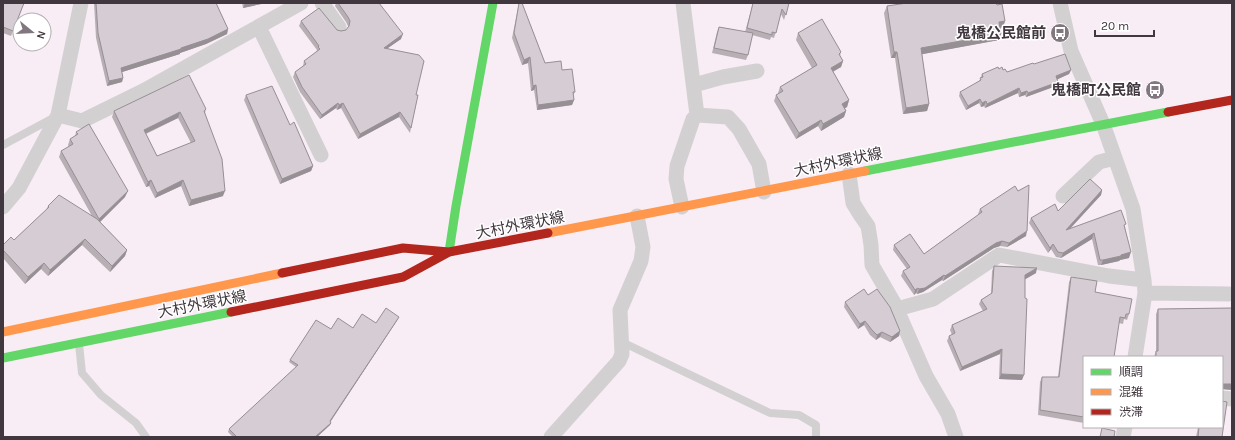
<svg xmlns="http://www.w3.org/2000/svg" width="1235" height="440" font-family="Karla,'Noto Sans JP',sans-serif">
<style>
.lines{fill:none;stroke-linecap:round;stroke-linejoin:round}
.lane{stroke:#d3d0d2;stroke-width:8}
.street{stroke:#d3d0d2;stroke-width:15}
.fast{stroke:#63d668;stroke-width:9}
.slow{stroke:#ff974d;stroke-width:9}
.jam{stroke:#b3261e;stroke-width:9}
.wall{fill:#b8afb5;fill-rule:evenodd}
.shaded-wall{fill:#968f94}
.building{fill:#d6ccd3;stroke:#968f94;fill-rule:evenodd}
.labels{text-anchor:middle;dominant-baseline:central;stroke-width:3;stroke-linejoin:round;paint-order:stroke}
.poi-label{font-size:15px;font-weight:bold;fill:#41383f;stroke:#fff;text-anchor:end}
.street-label{font-size:15px;fill:#41383f;stroke:#fff}
</style>
<rect width="100%" height="100%" fill="#f8edf5"/>
<g class="lines">
<!-- lane -->
<path class="lane" d="M 3,145 L 55,117
M 622,342 L 770,413 L 799,415 L 816,425 L 816,437
M 79,344 L 82,373 L 101,395 L 136,423 L 146,437"/>
<!-- street -->
<path class="street" d="M 322,3 L 339,27
M 1060,3 L 1071,51 L 1103,124 L 1133,209 L 1144,280 L 1145,293 L 1135,357
M 259,27 L 321,155
M 694,85 L 723,77 L 757,71
M 58,115 L 82,121 L 143,91 L 301,3
M 697,115 L 728,117 L 739,129 L 759,164 L 764,192
M 849,174 L 853,203 L 861,216 L 868,226 L 871,245 L 872,265 L 894,303 L 926,376 L 948,414 L 956,437
M 1063,196 L 1099,162 L 1115,158
M 3,207 L 19,188 L 58,115 L 81,3
M 682,207 L 676,179 L 677,166 L 693,119 L 697,115 L 683,3
M 1145,293 L 1229,294
M 897,309 L 933,299 L 999,255 L 1109,276 L 1144,280
M 1222,398 L 1232,399
M 551,437 L 619,361 L 622,354 L 620,310 L 641,261 L 643,247 L 637,216
M 1123,437 L 1125,427"/>
<!-- fast -->
<path class="fast" d="M 865,171 L 1168,112
M 449,252 L 456,206 L 493,3
M 3,358 L 231,312"/>
<!-- slow -->
<path class="slow" d="M 548,233 L 865,171
M 3,332 L 282,273"/>
<!-- jam -->
<path class="jam" d="M 1168,112 L 1232,100
M 282,273 L 403,248 L 449,252 L 548,233
M 231,312 L 403,277 L 449,252"/>
</g>
<!-- wall -->
<path class="wall" d="M 3,3 L 24,3 L 11,36 L 3,33 Z
M 94,3 L 216,3 L 228,29 L 227,34 L 206,44 L 180,53 L 180,54 L 122,72 L 123,78 L 122,82 L 107,86 L 96,38 Z
M 242,3 L 266,3 L 243,8 Z
M 336,3 L 379,3 L 401,39 L 388,48 L 416,95 L 411,128 L 410,133 L 399,117 L 358,139 L 341,108 L 337,110 L 336,108 L 320,119 L 300,92 L 293,77 L 295,72 L 303,66 L 304,61 L 316,52 L 317,50 L 299,26 L 301,21 L 341,31 L 346,30 L 348,27 L 348,26 L 346,22 L 335,6 Z
M 519,3 L 522,3 L 545,63 L 562,70 L 575,92 L 573,95 L 574,100 L 572,105 L 537,110 L 534,90 L 531,91 L 528,63 L 522,65 L 512,38 Z
M 753,3 L 789,3 L 784,20 L 781,14 L 774,38 L 771,37 L 770,40 L 752,35 L 748,55 L 746,60 L 712,53 L 717,32 L 719,27 L 745,32 Z
M 997,5 L 1005,21 L 1003,27 L 1000,28 L 999,40 L 922,54 L 929,104 L 927,111 L 903,114 L 895,58 L 891,58 L 884,13 L 887,6 Z
M 798,33 L 841,52 L 840,56 L 843,61 L 841,67 L 833,72 L 849,100 L 847,107 L 845,108 L 846,111 L 844,117 L 821,131 L 818,126 L 796,139 L 774,101 L 776,95 L 778,94 L 778,93 L 780,87 L 812,68 L 796,40 Z
M 1034,64 L 1071,70 L 1069,74 L 1057,79 L 1056,86 L 1026,97 L 1025,95 L 1019,97 L 1018,93 L 985,108 L 984,106 L 981,107 L 979,103 L 966,110 L 959,96 L 960,92 L 979,82 L 982,74 L 999,69 L 1003,70 L 1007,72 Z
M 246,95 L 290,125 L 313,166 L 311,171 L 280,184 L 244,100 Z
M 206,109 L 205,113 L 223,196 L 189,206 L 181,186 L 155,198 L 149,186 L 146,187 L 112,117 L 114,111 ZM 178,118 L 191,143 L 157,156 L 146,134 Z
M 76,132 L 125,197 L 100,222 L 127,250 L 125,256 L 110,272 L 82,245 L 48,276 L 41,269 L 25,284 L 3,258 L 3,245 L 14,240 L 46,210 L 48,206 L 92,216 L 59,157 L 61,151 L 69,147 L 68,145 L 70,139 L 75,136 Z
M 1102,190 L 1101,195 L 1070,229 L 1125,227 L 1129,258 L 1120,260 L 1119,261 L 1101,265 L 1098,265 L 1092,239 L 1061,258 L 1056,257 L 1051,249 L 1048,253 L 1029,223 L 1031,218 L 1058,211 Z
M 980,209 L 1026,236 L 1007,247 L 1000,246 L 994,248 L 943,281 L 942,280 L 923,292 L 917,294 L 916,293 L 914,295 L 901,276 L 903,271 L 907,269 L 893,250 L 894,245 L 924,254 L 978,215 L 978,214 Z
M 994,266 L 1036,273 L 1025,279 L 1022,380 L 999,379 L 1000,354 L 960,371 L 947,341 L 949,336 L 952,335 L 950,330 L 952,325 L 983,311 L 979,304 L 981,300 L 991,294 L 992,271 Z
M 1071,277 L 1095,292 L 1129,314 L 1127,320 L 1124,319 L 1123,324 L 1119,323 L 1084,357 L 1084,423 L 1038,415 L 1040,382 L 1042,377 L 1058,377 L 1069,282 Z
M 868,295 L 900,331 L 899,336 L 890,342 L 880,337 L 876,340 L 870,335 L 864,325 L 858,329 L 844,307 L 845,302 Z
M 1232,308 L 1232,390 L 1222,389 L 1222,357 L 1154,357 L 1156,351 L 1156,314 L 1158,309 Z
M 398,319 L 330,422 L 331,423 L 330,425 L 317,437 L 233,437 L 228,432 L 229,429 L 296,367 L 289,362 L 290,360 L 331,329 L 353,328 Z
M 1198,427 L 1222,427 L 1222,437 L 1196,437 Z"/>
<!-- shaded-wall -->
<path class="shaded-wall" d="M 245,3 L 266,3 L 243,8 Z
M 1005,21 L 1003,27 L 997,28 L 999,22 Z
M 228,29 L 227,34 L 206,44 L 180,53 L 180,54 L 119,73 L 121,68 L 181,48 Z
M 403,34 L 401,39 L 382,52 L 384,48 Z
M 1001,34 L 999,40 L 918,55 L 921,48 Z
M 894,52 L 897,52 L 895,58 L 891,58 Z
M 530,57 L 528,63 L 522,65 L 524,60 Z
M 843,61 L 841,67 L 828,74 L 831,68 Z
M 1071,70 L 1069,74 L 1054,81 L 1056,76 Z
M 123,78 L 122,82 L 107,86 L 109,81 Z
M 1058,82 L 1056,86 L 1026,97 L 1028,93 Z
M 536,85 L 534,90 L 531,91 L 533,86 Z
M 1019,88 L 1018,93 L 985,108 L 987,104 Z
M 1027,91 L 1025,95 L 1019,97 L 1021,93 Z
M 980,99 L 979,103 L 966,110 L 968,106 Z
M 574,100 L 572,105 L 537,110 L 538,105 Z
M 849,100 L 847,107 L 840,111 L 842,104 Z
M 986,101 L 984,106 L 981,107 L 982,103 Z
M 338,103 L 336,108 L 320,119 L 322,115 Z
M 343,103 L 341,108 L 337,110 L 339,105 Z
M 929,104 L 927,111 L 903,114 L 906,108 Z
M 846,111 L 844,117 L 821,131 L 823,124 Z
M 180,112 L 178,118 L 142,135 L 144,130 Z
M 400,112 L 399,117 L 358,139 L 360,134 Z
M 821,120 L 818,126 L 796,139 L 799,133 Z
M 313,166 L 311,171 L 280,184 L 282,179 Z
M 151,180 L 149,186 L 146,187 L 148,182 Z
M 183,180 L 181,186 L 155,198 L 157,193 Z
M 1102,190 L 1101,195 L 1064,235 L 1066,230 Z
M 128,191 L 125,197 L 97,225 L 99,219 Z
M 225,191 L 223,196 L 189,206 L 191,200 Z
M 1027,231 L 1026,236 L 1007,247 L 1009,243 Z
M 1094,233 L 1092,239 L 1061,258 L 1063,253 Z
M 85,239 L 82,245 L 48,276 L 50,270 Z
M 1002,241 L 1000,246 L 994,248 L 943,281 L 945,276 L 996,243 Z
M 1053,244 L 1051,249 L 1048,253 L 1050,248 Z
M 127,250 L 125,256 L 110,272 L 112,266 Z
M 1131,252 L 1129,258 L 1120,260 L 1119,261 L 1101,265 L 1103,260 Z
M 44,263 L 41,269 L 25,284 L 28,277 Z
M 1037,268 L 1036,273 L 1024,280 L 1025,275 Z
M 944,275 L 942,280 L 923,292 L 917,294 L 919,289 Z
M 918,288 L 916,293 L 914,295 L 915,290 Z
M 399,317 L 398,319 L 329,424 L 330,421 Z
M 865,321 L 864,325 L 858,329 L 860,324 Z
M 900,331 L 899,336 L 890,342 L 892,337 Z
M 882,332 L 880,337 L 876,340 L 877,335 Z
M 1002,349 L 1000,354 L 960,371 L 962,367 Z
M 1001,374 L 1024,375 L 1022,380 L 999,379 Z
M 1222,384 L 1232,384 L 1232,390 L 1222,389 Z
M 331,423 L 330,425 L 317,437 L 315,437 Z"/>
<!-- building -->
<path class="building" d="M 3,3 L 24,3 L 13,31 L 3,27 Z
M 96,3 L 216,3 L 228,29 L 208,39 L 181,48 L 181,49 L 121,68 L 123,78 L 109,81 L 98,33 Z
M 338,3 L 379,3 L 403,34 L 384,48 L 419,55 L 424,61 L 416,95 L 418,95 L 411,128 L 400,112 L 360,134 L 343,103 L 339,105 L 338,103 L 322,115 L 302,87 L 295,72 L 306,64 L 304,61 L 320,49 L 318,47 L 319,46 L 301,21 L 319,8 L 337,30 L 341,31 L 346,30 L 349,26 L 350,21 L 348,17 Z
M 519,3 L 522,3 L 545,63 L 561,61 L 562,70 L 572,69 L 575,92 L 573,92 L 574,100 L 538,105 L 536,85 L 533,86 L 530,57 L 524,60 L 514,33 Z
M 753,3 L 789,3 L 786,15 L 782,9 L 776,33 L 772,32 L 772,35 L 747,28 Z
M 907,3 L 996,3 L 997,5 L 1002,4 L 1005,21 L 999,22 L 1001,34 L 921,48 L 929,104 L 906,108 L 897,52 L 894,52 L 887,6 Z
M 822,19 L 841,52 L 839,54 L 843,61 L 831,68 L 849,100 L 842,104 L 846,111 L 823,124 L 821,120 L 799,133 L 776,95 L 783,91 L 780,87 L 817,65 L 798,33 Z
M 719,27 L 753,33 L 748,55 L 714,48 Z
M 1065,54 L 1071,70 L 1056,76 L 1058,82 L 1028,93 L 1027,91 L 1021,93 L 1019,88 L 987,104 L 986,101 L 982,103 L 980,99 L 968,106 L 960,92 L 981,80 L 980,78 L 983,77 L 982,74 L 998,67 L 999,69 L 1002,67 L 1003,70 L 1005,69 L 1007,72 L 1033,63 L 1034,64 Z
M 189,75 L 206,109 L 204,111 L 222,159 L 225,191 L 191,200 L 183,180 L 157,193 L 151,180 L 148,182 L 114,111 ZM 180,112 L 195,141 L 157,156 L 144,130 Z
M 272,86 L 290,125 L 294,122 L 313,166 L 282,179 L 246,95 Z
M 89,124 L 128,191 L 99,219 L 61,151 L 73,144 L 70,139 L 78,134 L 76,132 Z
M 1090,179 L 1102,190 L 1066,230 L 1121,210 L 1126,224 L 1124,225 L 1131,252 L 1121,255 L 1121,256 L 1103,260 L 1100,260 L 1094,233 L 1063,253 L 1058,252 L 1053,244 L 1050,248 L 1031,218 L 1055,204 L 1058,211 Z
M 1029,185 L 1027,231 L 1009,243 L 1002,241 L 996,243 L 945,276 L 944,275 L 925,288 L 919,289 L 918,288 L 915,290 L 903,271 L 910,267 L 894,245 L 910,234 L 924,254 L 982,212 L 980,209 L 1015,186 L 1018,191 Z
M 59,195 L 97,219 L 127,250 L 112,266 L 85,239 L 50,270 L 44,263 L 28,277 L 3,250 L 3,245 L 11,237 L 14,240 L 49,207 L 48,206 Z
M 994,266 L 1037,268 L 1025,275 L 1025,298 L 1027,299 L 1024,375 L 1001,374 L 1002,349 L 962,367 L 949,336 L 955,333 L 952,325 L 987,309 L 981,300 L 992,293 Z
M 1071,277 L 1097,281 L 1095,292 L 1132,299 L 1129,314 L 1126,314 L 1125,318 L 1120,317 L 1114,357 L 1084,357 L 1084,417 L 1040,410 L 1042,377 L 1059,377 Z
M 864,289 L 868,295 L 877,289 L 890,307 L 900,331 L 892,337 L 882,332 L 877,335 L 872,330 L 865,321 L 860,324 L 845,302 Z
M 386,308 L 399,317 L 330,421 L 331,423 L 315,437 L 237,437 L 229,429 L 298,365 L 290,360 L 316,320 L 331,329 L 338,318 L 353,328 L 362,314 L 376,323 Z
M 1232,308 L 1232,384 L 1222,384 L 1222,357 L 1156,357 L 1156,351 L 1158,351 L 1158,309 Z
M 1222,401 L 1227,402 L 1222,437 L 1198,437 L 1199,427 L 1222,427 Z
M 1102,428 L 1115,431 L 1114,437 L 1100,437 Z"/>
<!-- icons -->
<defs>
<symbol id="bus-disc" viewBox="-11 -11 22 22"><circle r="9.5" fill="#81777f" stroke="#fff"/><path d="M-5-6H5V4H4V6H2V4H-2V6H-4V4H-5ZM-3.5-4V0h7V-4ZM-3.5 1.2v1.5H-2V1.2ZM2 1.2v1.5H3.5V1.2Z" fill="#fff"/></symbol>
</defs>
<g fill-rule="evenodd">
<use href="#bus-disc" x="1049" y="22" width="22" height="22"/>
<use href="#bus-disc" x="1144" y="79" width="22" height="22"/>
</g>
<g class="labels">
<!-- poi labels -->
<g class="poi-label">
<text x="1046" y="33">鬼橋公民館前</text>
<text x="1141" y="90">鬼橋町公民館</text>
</g>
<!-- street labels -->
<g class="street-label">
<text transform="translate(838 162) rotate(-12)">大村外環状線</text>
<text transform="translate(520 225) rotate(-11)">大村外環状線</text>
<text transform="translate(202 304) rotate(-11)">大村外環状線</text>
</g>
</g>
<!-- border -->
<rect width="1235" height="440" fill="none" stroke="#41383f" stroke-width="8"/>
<!-- legend -->
<rect x="1083" y="356" width="140" height="72" fill="#ffffff" stroke="#b3afb2"/>
<rect x="1091" y="369" width="20" height="6" fill="#63d668" stroke="#b3afb2"/>
<text x="1119" y="376" font-size="12" fill="#41383f">順調</text>
<rect x="1091" y="389" width="20" height="6" fill="#ff974d" stroke="#b3afb2"/>
<text x="1119" y="396" font-size="12" fill="#41383f">混雑</text>
<rect x="1091" y="409" width="20" height="6" fill="#b3261e" stroke="#b3afb2"/>
<text x="1119" y="416" font-size="12" fill="#41383f">渋滞</text>
<!-- north arrow -->
<g transform="translate(32 32) rotate(108)"><circle r="19" fill="#ffffff" stroke="#b3afb2"/>
<path d="M0-3L7 15L0 10L-7 15Z" fill="#81777f"/>
<text y="-6" font-size="11" font-weight="bold" text-anchor="middle" fill="#41383f">N</text>
</g>
<!-- scale -->
<path d="M1095 30v6h59v-6" fill="none" stroke="#41383f" stroke-width="2"/>
<text x="1101" y="30" font-size="12" fill="#41383f" stroke="#ffffff" stroke-width="3" paint-order="stroke">20 m</text>
</svg>
